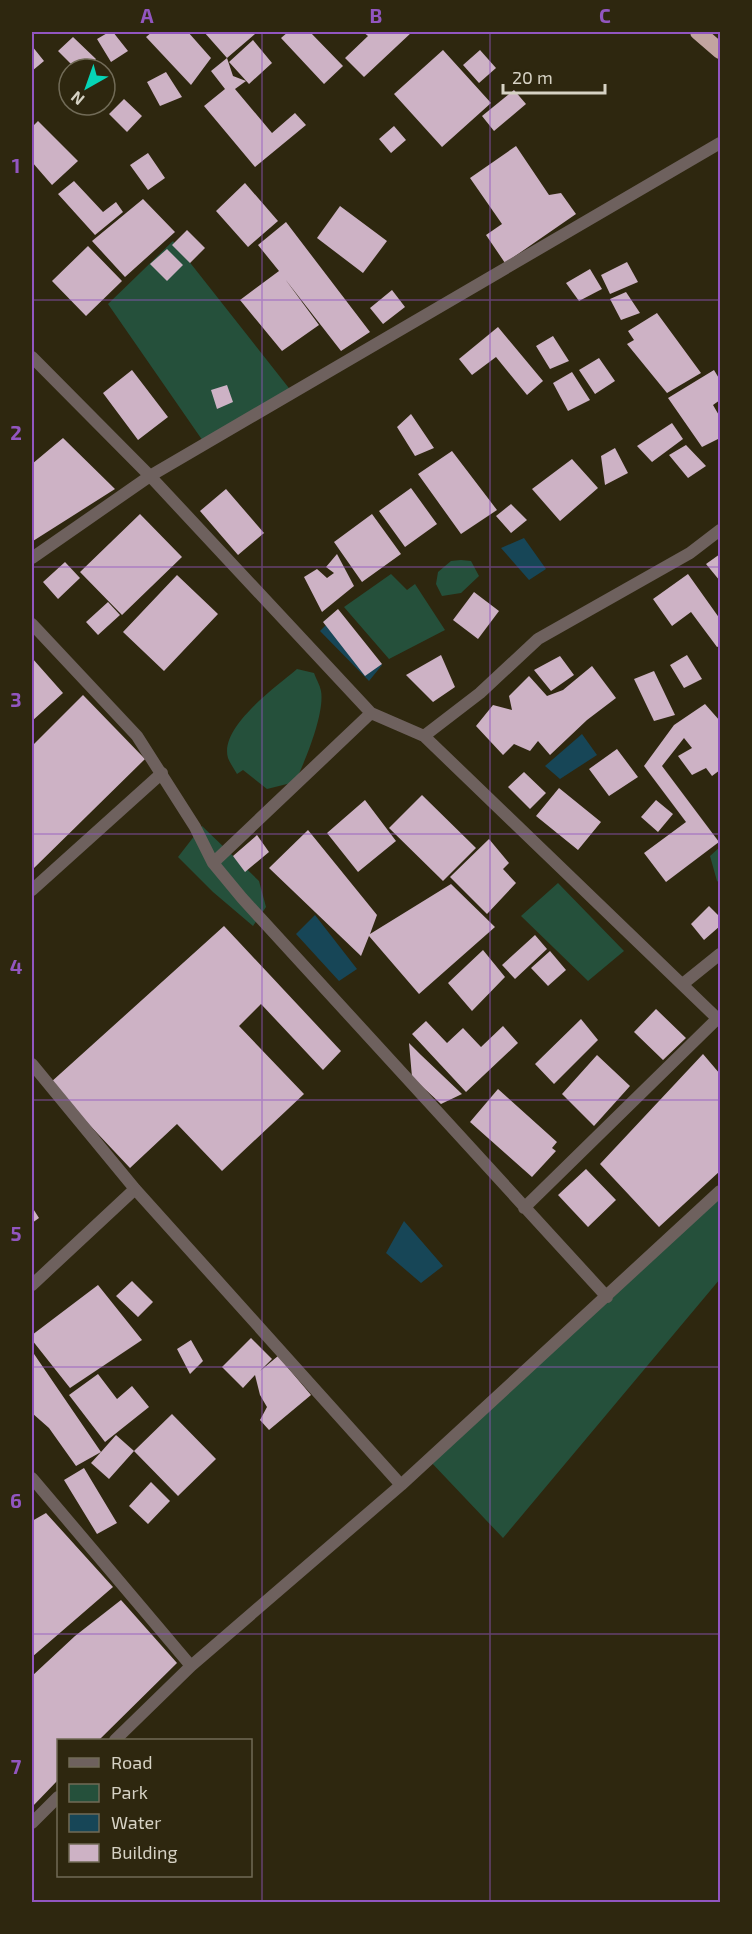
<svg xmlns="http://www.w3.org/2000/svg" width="752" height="1934" font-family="'Exo 2',sans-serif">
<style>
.green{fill:#25503b}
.water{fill:#174657}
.building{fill:#cdb2c5}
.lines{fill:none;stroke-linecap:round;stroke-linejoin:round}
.minor{stroke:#6e615e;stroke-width:12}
.trunk{stroke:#c2a4a0;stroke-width:16}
.grid{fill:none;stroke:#9256c0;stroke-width:1.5;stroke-opacity:0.55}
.neatline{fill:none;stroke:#9256c0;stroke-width:2}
.grid-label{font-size:20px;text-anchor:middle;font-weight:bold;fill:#9256c0}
</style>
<rect width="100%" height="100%" fill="#2e270f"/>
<!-- green -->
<path class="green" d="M 173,241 L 292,392 L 205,444 L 108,304 Z
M 461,560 L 471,561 L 479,576 L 461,593 L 442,596 L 436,584 L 438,572 L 451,561 Z
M 391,574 L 407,590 L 415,584 L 445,630 L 389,659 L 344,607 Z
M 297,669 L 314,673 C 316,679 320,685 321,691 C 325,713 305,762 295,782 L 267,789 L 243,770 L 237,774 C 234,769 230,763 228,758 C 219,727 276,687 297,669 Z
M 202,826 L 259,881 L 266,907 L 253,926 L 213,892 L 178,857 Z
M 720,847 L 720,883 L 717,881 L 710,856 Z
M 558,883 L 624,951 L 588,981 L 521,916 Z
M 720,1189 L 720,1279 L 503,1538 L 429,1460 Z"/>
<!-- water -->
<path class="water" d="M 524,538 L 546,569 L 529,580 L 501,548 Z
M 339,612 L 382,665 L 369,681 L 320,631 Z
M 582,734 L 597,755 L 560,779 L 545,766 Z
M 315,915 L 357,969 L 339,981 L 296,934 Z
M 404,1221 L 443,1266 L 421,1283 L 386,1253 Z"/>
<!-- building -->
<path class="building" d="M 109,32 L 113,32 L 128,51 L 111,62 L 97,39 Z
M 152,32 L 188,32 L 211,58 L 191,85 L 146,37 Z
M 204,32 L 252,32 L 255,34 L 227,58 Z
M 288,32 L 310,32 L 343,66 L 324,84 L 281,38 Z
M 363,32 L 412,32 L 364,77 L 345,58 L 368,36 Z
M 73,37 L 96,59 L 88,69 L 76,69 L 58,51 Z
M 253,40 L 272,63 L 249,84 L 229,62 Z
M 32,46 L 44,61 L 32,71 Z
M 443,50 L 491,103 L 442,147 L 394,94 Z
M 480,50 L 496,68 L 479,83 L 463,65 Z
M 227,58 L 233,76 L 246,81 L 235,89 L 272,133 L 295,113 L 306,125 L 255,167 L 204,106 L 225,89 L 211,71 Z
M 166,72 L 182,97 L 160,106 L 147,82 Z
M 514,90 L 526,104 L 494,131 L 482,116 Z
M 124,99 L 142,116 L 127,132 L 109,114 Z
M 38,121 L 78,161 L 52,185 L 32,162 L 32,127 Z
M 394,126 L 406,140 L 391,153 L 379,139 Z
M 516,146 L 549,195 L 561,193 L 576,214 L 505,263 L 486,235 L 502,224 L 470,178 Z
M 148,153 L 165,178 L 148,190 L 130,165 Z
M 74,181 L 103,212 L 116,202 L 123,212 L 95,235 L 58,194 Z
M 245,183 L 278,221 L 248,247 L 216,211 Z
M 143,199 L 175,232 L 125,277 L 92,241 Z
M 340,206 L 387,241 L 363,273 L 317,238 Z
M 286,222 L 370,332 L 341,351 L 285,279 L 319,325 L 282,351 L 240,300 L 279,271 L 258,245 Z
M 187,230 L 205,248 L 190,263 L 172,245 Z
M 88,246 L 122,281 L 86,316 L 52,281 Z
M 167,249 L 183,265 L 167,281 L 150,264 Z
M 627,262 L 638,282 L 610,294 L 601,275 Z
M 590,269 L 602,289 L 579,301 L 566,283 Z
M 392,290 L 405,307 L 383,324 L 370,308 Z
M 626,292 L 640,313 L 621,320 L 610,299 Z
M 657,313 L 701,373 L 667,393 L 627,344 L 634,340 L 628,331 Z
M 498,327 L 543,381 L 527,395 L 496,357 L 472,375 L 459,359 Z
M 553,336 L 569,361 L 550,369 L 536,346 Z
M 599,358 L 615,381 L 595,394 L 579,370 Z
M 132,370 L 168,417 L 138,440 L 103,393 Z
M 714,370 L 720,380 L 720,400 L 713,405 L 720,417 L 720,438 L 702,447 L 668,398 Z
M 572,372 L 590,400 L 568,411 L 553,383 Z
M 227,385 L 233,402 L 217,409 L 211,390 Z
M 411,414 L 434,448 L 415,456 L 397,427 Z
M 672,423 L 683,439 L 652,462 L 637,446 Z
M 63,438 L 115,489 L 33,541 L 32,464 Z
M 686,445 L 706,466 L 688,478 L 669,455 Z
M 615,448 L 628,473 L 605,485 L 601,456 Z
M 452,451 L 497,510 L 461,534 L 418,474 Z
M 572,459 L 598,488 L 560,521 L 532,489 Z
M 411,488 L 437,524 L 405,547 L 379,511 Z
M 226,489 L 264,533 L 238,555 L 200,511 Z
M 511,504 L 527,520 L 511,533 L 496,516 Z
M 140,514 L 182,557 L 122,615 L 80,572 Z
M 372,514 L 401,554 L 362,582 L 334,542 Z
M 337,554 L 354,586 L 322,612 L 304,577 L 317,569 L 327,578 L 334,573 L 326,567 Z
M 720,554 L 720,581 L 706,564 Z
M 65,562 L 80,578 L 58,599 L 43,582 Z
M 688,574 L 720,619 L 720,646 L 717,647 L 691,612 L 672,626 L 653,599 Z
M 177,575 L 218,614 L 164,671 L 123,632 Z
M 474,592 L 499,611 L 478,639 L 453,620 Z
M 108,602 L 120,615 L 98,635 L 86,622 Z
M 338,609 L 382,664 L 365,676 L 323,622 Z
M 441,655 L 455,687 L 433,702 L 406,675 Z
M 687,655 L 702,679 L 684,688 L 670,665 Z
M 560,656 L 574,675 L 551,691 L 534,670 Z
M 32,658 L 63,693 L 32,721 Z
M 592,666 L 616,698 L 587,720 L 550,755 L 538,741 L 530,751 L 514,744 L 503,755 L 476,726 L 493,705 L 512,710 L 509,696 L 529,676 L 547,696 L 563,690 Z
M 654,671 L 675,715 L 654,721 L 634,679 Z
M 83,695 L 145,759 L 32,870 L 32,746 Z
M 705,704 L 720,721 L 720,770 L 712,776 L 706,768 L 692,775 L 678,756 L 692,748 L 684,738 L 662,766 L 719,842 L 666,882 L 644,853 L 686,822 L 644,766 L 674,725 Z
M 617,749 L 638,777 L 609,796 L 589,769 Z
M 524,772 L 546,793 L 530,809 L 508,787 Z
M 559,788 L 601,822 L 578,850 L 536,816 Z
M 422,795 L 476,848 L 443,881 L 389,828 Z
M 365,800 L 396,841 L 358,872 L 327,833 Z
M 656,800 L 673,814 L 658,832 L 641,817 Z
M 308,830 L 377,915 L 370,934 L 451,884 L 495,927 L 419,994 L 369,936 L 361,956 L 269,868 Z
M 257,835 L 269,852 L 245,872 L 233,856 Z
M 489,839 L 509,863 L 503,869 L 516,883 L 487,914 L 450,877 Z
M 709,906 L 720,917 L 720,926 L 704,940 L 691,924 Z
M 224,926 L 341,1051 L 323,1070 L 261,1004 L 239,1026 L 304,1094 L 222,1171 L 177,1124 L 130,1168 L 50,1083 Z
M 535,935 L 547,949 L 515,979 L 502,965 Z
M 483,950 L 505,977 L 472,1011 L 448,983 Z
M 550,951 L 566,970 L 548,986 L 531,968 Z
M 656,1009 L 686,1038 L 663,1060 L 634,1032 Z
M 581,1019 L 598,1040 L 554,1084 L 535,1064 Z
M 426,1021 L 447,1043 L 463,1028 L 481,1047 L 503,1026 L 518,1043 L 466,1092 L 412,1034 Z
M 409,1043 L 421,1055 L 462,1094 L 441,1104 L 412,1077 Z
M 703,1054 L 720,1074 L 720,1171 L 659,1227 L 600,1164 Z
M 597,1055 L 630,1086 L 594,1126 L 562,1094 Z
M 498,1089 L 557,1142 L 552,1148 L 556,1151 L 532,1177 L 470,1122 Z
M 586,1169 L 616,1200 L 588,1227 L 558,1195 Z
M 32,1207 L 39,1218 L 32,1223 Z
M 132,1281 L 153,1302 L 138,1317 L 116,1296 Z
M 98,1285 L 142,1340 L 70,1388 L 32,1340 L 32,1335 Z
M 251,1338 L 272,1359 L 260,1371 L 278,1356 L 311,1395 L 269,1430 L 260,1420 L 267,1407 L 260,1395 L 255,1375 L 243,1388 L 222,1367 Z
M 191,1340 L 203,1361 L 190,1374 L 177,1349 Z
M 32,1351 L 101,1452 L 116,1435 L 134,1451 L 109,1479 L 91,1463 L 101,1452 L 76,1466 L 49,1428 L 32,1413 Z
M 98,1374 L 117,1399 L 132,1386 L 149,1407 L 105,1442 L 69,1395 Z
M 172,1414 L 216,1459 L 178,1496 L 134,1451 Z
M 84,1468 L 117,1523 L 97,1534 L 64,1480 Z
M 151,1482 L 170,1501 L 148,1524 L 129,1506 Z
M 46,1513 L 113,1587 L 32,1657 L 32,1521 Z
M 121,1600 L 177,1663 L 99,1740 L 58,1740 L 58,1780 L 32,1807 L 32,1676 L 75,1636 Z"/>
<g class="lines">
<!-- minor -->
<path class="minor" d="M 32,357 L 150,476 L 371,713 L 424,736 L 720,1021
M 32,558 L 150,476 L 720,143
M 32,624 L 137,736 L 195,827 L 213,863 L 242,898 L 607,1297
M 424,736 L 480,693 L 538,639 L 690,553 L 720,530
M 213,863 L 371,713
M 32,890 L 162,773
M 684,983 L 720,954
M 32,1064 L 135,1189 L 401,1485
M 524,1208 L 718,1018
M 32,1285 L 135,1189
M 32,1478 L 191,1666
M 115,1740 L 191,1666 L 401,1485 L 720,1191
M 32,1823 L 58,1797"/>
<!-- trunk -->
<path class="trunk" d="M 698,32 L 720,51"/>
</g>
<!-- grid -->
<path class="grid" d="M 262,32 L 262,1902M 490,32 L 490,1902M 32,300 L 720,300M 32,567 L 720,567M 32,834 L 720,834M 32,1100 L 720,1100M 32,1367 L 720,1367M 32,1634 L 720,1634"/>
<!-- border -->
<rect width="752" height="1934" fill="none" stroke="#2e270f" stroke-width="66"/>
<!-- legend -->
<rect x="57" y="1739" width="195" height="138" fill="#2e270f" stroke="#716b57" stroke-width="1.5"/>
<rect x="69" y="1758" width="30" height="9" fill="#6e615e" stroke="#716b57" stroke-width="1.5"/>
<text x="111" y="1769" font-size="18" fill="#d6d2c4">Road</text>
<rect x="69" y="1784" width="30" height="18" fill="#25503b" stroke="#716b57" stroke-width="1.5"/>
<text x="111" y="1799" font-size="18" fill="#d6d2c4">Park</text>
<rect x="69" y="1814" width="30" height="18" fill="#174657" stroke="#716b57" stroke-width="1.5"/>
<text x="111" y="1829" font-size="18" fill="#d6d2c4">Water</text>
<rect x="69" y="1844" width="30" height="18" fill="#cdb2c5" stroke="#716b57" stroke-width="1.5"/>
<text x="111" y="1859" font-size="18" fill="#d6d2c4">Building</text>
<!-- north arrow -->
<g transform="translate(87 87) rotate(220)"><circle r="28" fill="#2e270f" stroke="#716b57" stroke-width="1.5"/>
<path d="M0-4.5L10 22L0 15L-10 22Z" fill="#06d5b6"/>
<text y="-9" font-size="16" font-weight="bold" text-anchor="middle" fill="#d6d2c4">N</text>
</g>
<!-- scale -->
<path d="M503 84v9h102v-9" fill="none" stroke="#d6d2c4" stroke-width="3"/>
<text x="512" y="84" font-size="18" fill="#d6d2c4" stroke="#2e270f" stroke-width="4.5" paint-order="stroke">20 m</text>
<rect x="33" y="33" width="686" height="1868" class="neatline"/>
<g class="grid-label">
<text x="147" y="23">A</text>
<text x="376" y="23">B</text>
<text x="605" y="23">C</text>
<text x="16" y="173">1</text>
<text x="16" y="440">2</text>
<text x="16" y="707">3</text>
<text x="16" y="974">4</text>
<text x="16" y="1241">5</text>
<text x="16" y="1508">6</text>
<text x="16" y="1774">7</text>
</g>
</svg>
